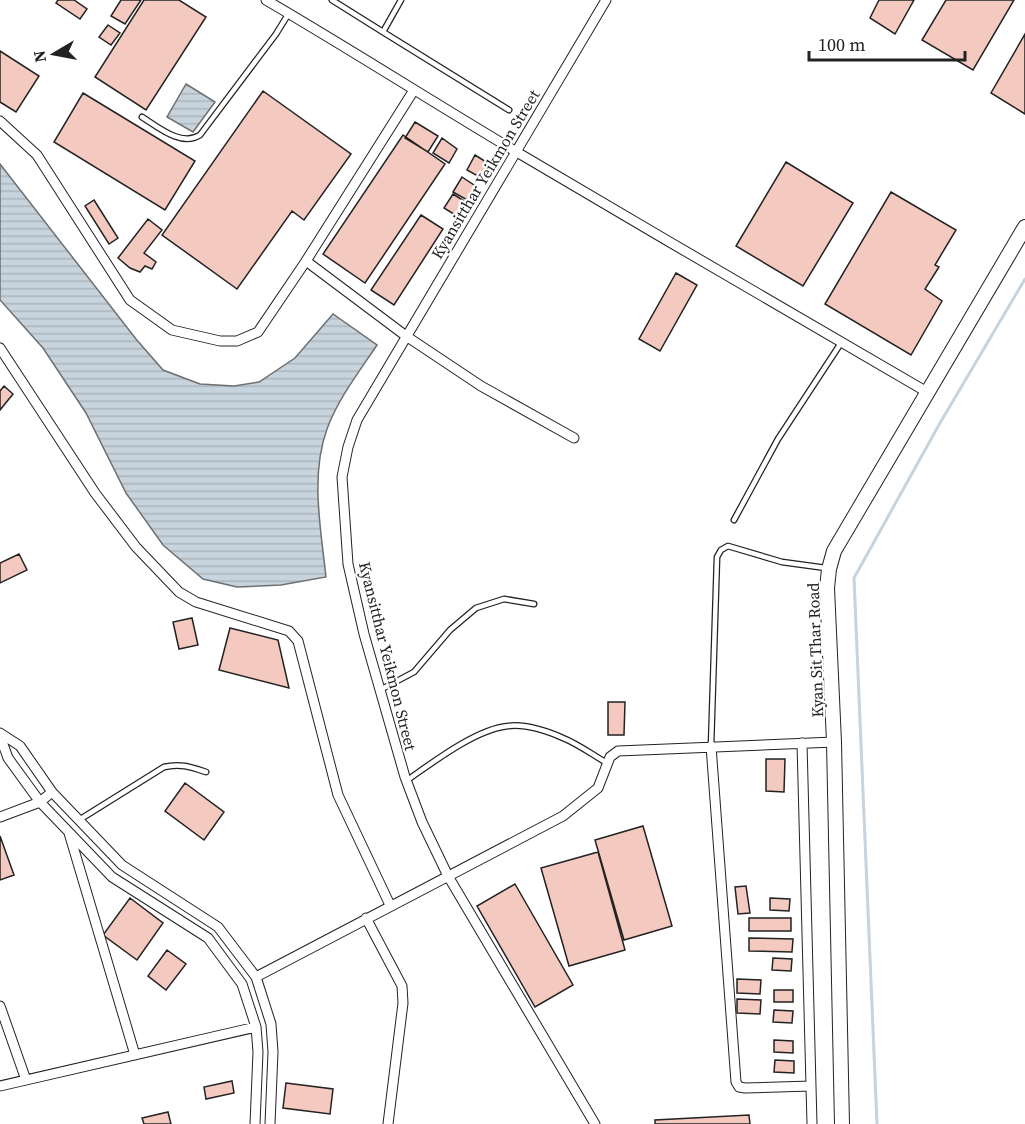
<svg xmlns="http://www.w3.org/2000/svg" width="1025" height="1124" font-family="'Source Serif 4',serif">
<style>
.water{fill:url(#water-rules);stroke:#6f6f6f;stroke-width:1.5}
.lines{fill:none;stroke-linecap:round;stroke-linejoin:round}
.stream{stroke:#c7d3dd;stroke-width:3}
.building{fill:#f3c9c0;stroke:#222;stroke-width:1.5}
.service-casing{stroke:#222;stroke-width:7}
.minor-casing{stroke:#222;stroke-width:11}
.secondary-casing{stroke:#222;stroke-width:16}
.service{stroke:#fff;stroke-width:4.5}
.minor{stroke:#fff;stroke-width:9}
.secondary{stroke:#fff;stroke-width:14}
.labels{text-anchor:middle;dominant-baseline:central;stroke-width:4.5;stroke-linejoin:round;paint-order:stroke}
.street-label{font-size:16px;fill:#222;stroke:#fff}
</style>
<defs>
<pattern id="water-rules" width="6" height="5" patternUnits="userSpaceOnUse" patternTransform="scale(1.5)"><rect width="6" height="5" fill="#c7d3dd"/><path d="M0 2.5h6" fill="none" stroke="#abb5bd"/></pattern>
</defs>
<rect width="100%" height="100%" fill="#fff"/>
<!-- water -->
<path class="water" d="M 186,84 L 215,102 L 193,132 L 167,117 Z
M 0,164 L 136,339 L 163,370 L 200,384 L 234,386 L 259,382 L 295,358 L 333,314 L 377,345 C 359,372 338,399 327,429 C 310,476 321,530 326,577 L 281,585 L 237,587 L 203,579 L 163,545 L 126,493 L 86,413 L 43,348 L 0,300 Z"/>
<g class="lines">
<!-- stream -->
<path class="stream" d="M 877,1124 L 854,578 L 940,423 L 1025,279"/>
</g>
<!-- building -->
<path class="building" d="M 58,0 L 74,0 L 87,9 L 80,19 L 56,3 Z
M 121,0 L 141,0 L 125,24 L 111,16 Z
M 144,0 L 179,0 L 206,17 L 146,110 L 95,77 Z
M 879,0 L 914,0 L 895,34 L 870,18 Z
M 946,0 L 1014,0 L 973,70 L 922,40 Z
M 108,25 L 120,33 L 111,45 L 99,37 Z
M 1025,34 L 1025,114 L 991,93 Z
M 0,51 L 39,76 L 16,112 L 0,102 Z
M 263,91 L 351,154 L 304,220 L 292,211 L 237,289 L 162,235 Z
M 83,93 L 195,161 L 165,210 L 54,142 Z
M 415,122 L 438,136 L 428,152 L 405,138 Z
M 403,135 L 445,164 L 365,283 L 323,254 Z
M 442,138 L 457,149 L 449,163 L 433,153 Z
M 475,155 L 491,165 L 483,179 L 467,170 Z
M 786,162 L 853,203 L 803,286 L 736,246 Z
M 462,177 L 477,187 L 469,201 L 453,192 Z
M 891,192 L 956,230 L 935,265 L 939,267 L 925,289 L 942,301 L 911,355 L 825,304 Z
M 453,194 L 469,204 L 460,218 L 444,208 Z
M 94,200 L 118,238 L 109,244 L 85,206 Z
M 421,215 L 443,229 L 394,305 L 371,290 Z
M 148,219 L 162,230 L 144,253 L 156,262 L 152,269 L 145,266 L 140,272 L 130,268 L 118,258 Z
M 676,273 L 697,285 L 660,351 L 639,339 Z
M 4,386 L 13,394 L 0,410 L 0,391 Z
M 19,554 L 27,570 L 0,583 L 0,563 Z
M 192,618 L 198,645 L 179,649 L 173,622 Z
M 230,628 L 278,640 L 289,688 L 219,670 Z
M 608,702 L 625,702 L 624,735 L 608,735 Z
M 766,759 L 785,759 L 784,792 L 766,791 Z
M 185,783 L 224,812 L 204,840 L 165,811 Z
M 643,826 L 672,926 L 624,940 L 595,840 Z
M 0,836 L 14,875 L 0,880 Z
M 598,852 L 625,950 L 569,966 L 541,868 Z
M 515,884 L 573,985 L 535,1007 L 477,906 Z
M 746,886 L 750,913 L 738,914 L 735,887 Z
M 130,898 L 163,923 L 137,960 L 103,935 Z
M 770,898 L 790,899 L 789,911 L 770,910 Z
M 749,918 L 791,918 L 791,931 L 749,931 Z
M 749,938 L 793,939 L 792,952 L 749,951 Z
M 167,950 L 186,964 L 166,990 L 148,976 Z
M 773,958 L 792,959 L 791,971 L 772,970 Z
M 737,979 L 761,980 L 760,994 L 737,993 Z
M 774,990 L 793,990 L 793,1002 L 774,1002 Z
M 737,999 L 761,1000 L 760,1014 L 737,1013 Z
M 774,1010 L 793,1011 L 792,1023 L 773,1022 Z
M 774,1040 L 793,1041 L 793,1053 L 774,1052 Z
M 775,1060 L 794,1061 L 794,1073 L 774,1072 Z
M 232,1081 L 234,1093 L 206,1099 L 204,1087 Z
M 286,1083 L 333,1089 L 330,1114 L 283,1108 Z
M 168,1112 L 171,1124 L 144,1124 L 142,1118 Z
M 749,1115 L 750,1124 L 655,1124 L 655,1120 Z"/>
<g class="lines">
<defs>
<path id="service" d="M 332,0 L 383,32 L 401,0
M 383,32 L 509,110
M 142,117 C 158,127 181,147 200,135 L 276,34 L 289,13
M 734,520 L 778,439 L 841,343
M 380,690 L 414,672 L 450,630 L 476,608 L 504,599 L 534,604
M 711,746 L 717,557 L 721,550 L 728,546 L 782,562 L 826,568
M 406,781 C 432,763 476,729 508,726 C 525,724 547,731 563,738 C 578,744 593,755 607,763
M 79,820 L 164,767 C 180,763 191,767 206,772"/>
<path id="minor" d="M 266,0 C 350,49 431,101 515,151 C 652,232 789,312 927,392
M 0,121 L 37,155 L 130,300 L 172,330 L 220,341 L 237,341 L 258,332 L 306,261 L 414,90
M 306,261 L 406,336 L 481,386 L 574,438
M 0,348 L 95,493 L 136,547 L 179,592 L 196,602 L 289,631 L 298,641 L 338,795 L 390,905
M 0,733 L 20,746 L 52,792 L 122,865 L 218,927 L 256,977 L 271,1024 L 273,1052 L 270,1124
M 0,736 L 8,758 L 40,802 L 112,877 L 208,938 L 242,984 L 256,1027 L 258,1052 L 255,1124
M 802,743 L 812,1124
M 711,746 L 736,1082 L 739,1087 L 745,1088 L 811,1086
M 0,817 L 40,802 L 52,792
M 69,833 L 135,1055
M 366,918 L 402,986 L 403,1003 L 388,1124
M 256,977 L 563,816 L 598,788 L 610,757 L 618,751 L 834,742
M 0,1006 L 26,1080
M 0,1086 L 256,1027
M 595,1124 L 448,876 L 422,822 L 405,777 L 364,634 L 348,564 L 342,477 L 348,447 L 357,420 L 606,0"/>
<path id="secondary" d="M 842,1124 L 834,742 L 827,588 L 829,569 L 834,551 L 1025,227"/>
</defs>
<!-- service casing -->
<use href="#service" class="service-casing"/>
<!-- minor casing -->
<use href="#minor" class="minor-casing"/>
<!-- secondary casing -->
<use href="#secondary" class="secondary-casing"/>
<!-- service -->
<use href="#service" class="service"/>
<!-- minor -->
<use href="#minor" class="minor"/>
<!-- secondary -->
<use href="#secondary" class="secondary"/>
</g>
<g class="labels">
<!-- street labels -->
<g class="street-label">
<text transform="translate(485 174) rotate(-59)">Kyansitthar Yeikmon Street</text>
<text transform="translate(815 650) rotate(-92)">Kyan Sit Thar Road</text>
<text transform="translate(388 656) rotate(76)">Kyansitthar Yeikmon Street</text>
</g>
</g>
<!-- north arrow -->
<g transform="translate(54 54) rotate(260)" stroke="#ffffff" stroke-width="4.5" paint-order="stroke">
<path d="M0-4.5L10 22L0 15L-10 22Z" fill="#222222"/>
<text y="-9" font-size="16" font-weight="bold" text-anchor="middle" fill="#222222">N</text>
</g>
<!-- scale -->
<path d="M809 51v9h156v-9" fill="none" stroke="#222222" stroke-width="3"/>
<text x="818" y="51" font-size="18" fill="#222222" stroke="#ffffff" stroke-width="4.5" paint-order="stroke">100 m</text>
</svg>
